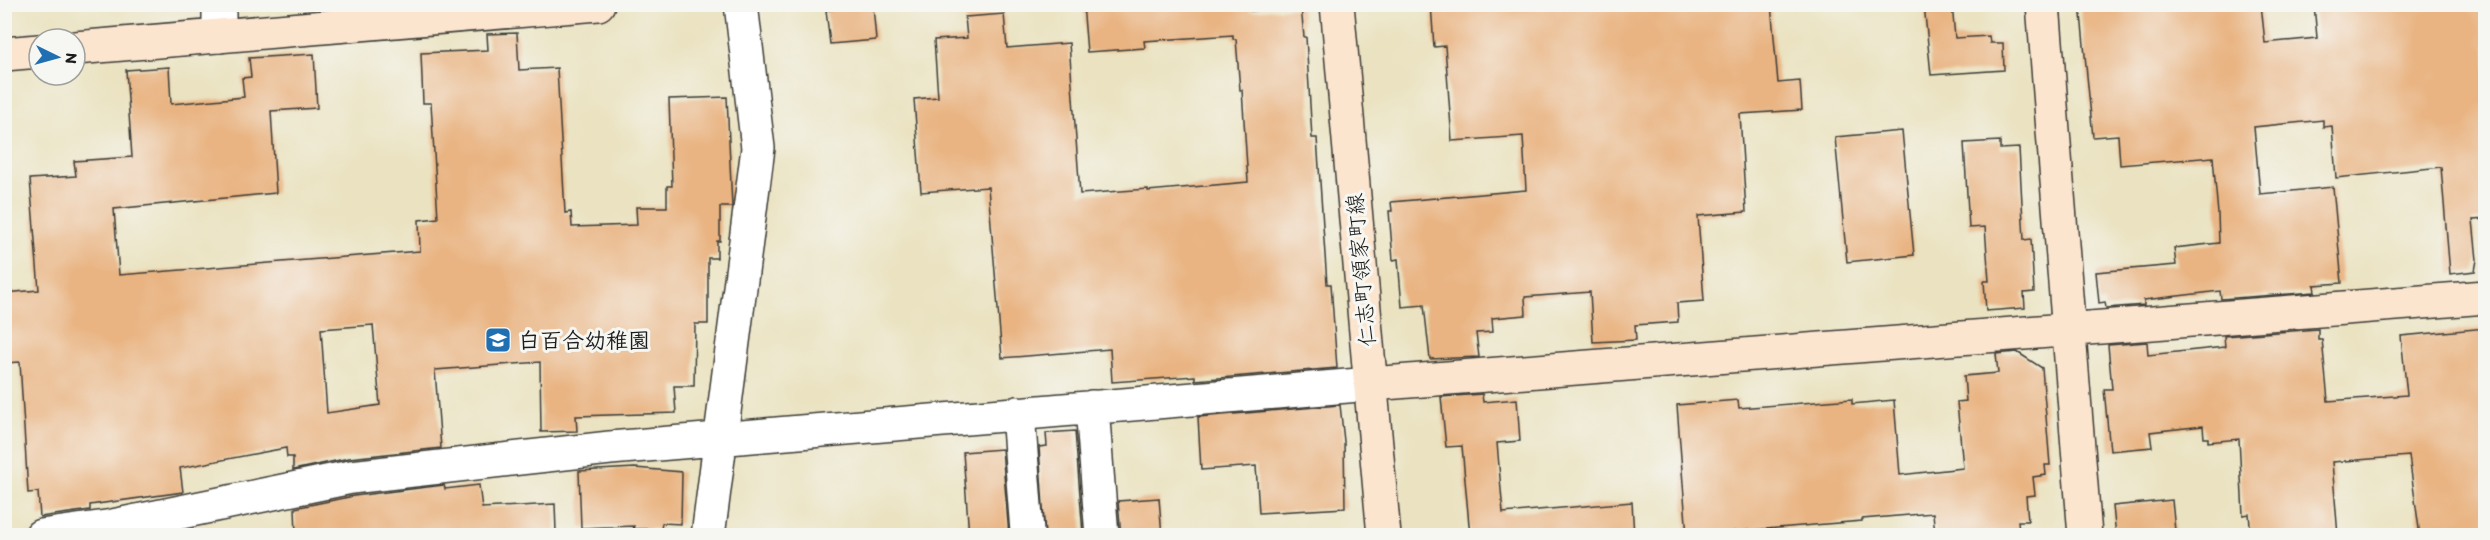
<svg xmlns="http://www.w3.org/2000/svg" width="2490" height="540" font-family="Itim,'Klee One',sans-serif">
<style>
.building{fill:#e9b482;fill-rule:evenodd}
.lines{fill:none;stroke-linecap:round;stroke-linejoin:round}
.street-casing{stroke:#3b3a35;stroke-width:36}
.secondary-casing{stroke:#3b3a35;stroke-width:36}
.street{stroke:#fff;stroke-width:33}
.secondary{stroke:#fce5cf;stroke-width:33}
.labels{text-anchor:middle;dominant-baseline:central;stroke-width:6;stroke-linejoin:round;paint-order:stroke}
.street-label{font-size:22px;fill:#1c1c1c;stroke:#f6f6f2}
.poi-label{font-size:22px;font-weight:bold;fill:#1c1c1c;stroke:#f6f6f2;text-anchor:start}
</style>
<rect width="100%" height="100%" fill="#f6f6f2"/>
<filter id="ink" filterUnits="userSpaceOnUse"><feTurbulence type="fractalNoise" baseFrequency=".0167" numOctaves="2"/><feDisplacementMap in="SourceGraphic" scale="12" xChannelSelector="R" yChannelSelector="G"/><feConvolveMatrix kernelMatrix="1 2 1 2 8 2 1 2 1" color-interpolation-filters="sRGB"/></filter>
<filter id="wash" filterUnits="userSpaceOnUse"><feTurbulence type="fractalNoise" baseFrequency=".008" numOctaves="4" result="noise"/><feDisplacementMap in="SourceGraphic" scale="24" xChannelSelector="R" yChannelSelector="G"/><feGaussianBlur stdDeviation="1.35" result="paint"/><feColorMatrix in="noise" values="0 0 0 0 0 0 0 0 0 0 0 0 0 0 0 0 0 1.4 0 .05"/><feComposite in="paint" operator="in"/></filter>
<g filter="url(#wash)">
<rect width="100%" height="100%" fill="#eae2c0"/>
<g id="blocks">
<!-- building -->
<path class="building" d="M 1083,4 L 1250,4 L 1250,11 L 1301,7 L 1304,37 L 1306,37 L 1312,138 L 1317,138 L 1327,284 L 1331,284 L 1337,368 L 1195,380 L 1195,376 L 1112,382 L 1110,349 L 1002,358 L 988,187 L 921,192 L 914,99 L 938,97 L 934,40 L 967,38 L 965,17 L 1004,14 L 1007,48 L 1069,43 L 1080,194 L 1148,189 L 1148,191 L 1248,182 L 1242,90 L 1240,90 L 1236,39 L 1233,39 L 1233,35 L 1144,41 L 1145,48 L 1087,52 Z
M 1431,4 L 1771,4 L 1778,83 L 1800,81 L 1802,110 L 1740,114 L 1746,212 L 1698,216 L 1704,301 L 1677,303 L 1678,322 L 1635,325 L 1636,340 L 1593,342 L 1590,292 L 1525,297 L 1526,315 L 1492,318 L 1493,332 L 1476,333 L 1479,357 L 1430,359 L 1424,305 L 1402,307 L 1398,259 L 1393,260 L 1389,211 L 1392,211 L 1391,202 L 1526,190 L 1523,136 L 1452,141 L 1445,46 L 1434,47 Z
M 1924,4 L 1952,4 L 1955,38 L 1989,36 L 1990,43 L 2003,43 L 2004,70 L 1931,75 Z
M 2080,4 L 2261,4 L 2265,43 L 2317,38 L 2314,4 L 2486,4 L 2486,219 L 2473,220 L 2477,260 L 2475,271 L 2450,274 L 2441,167 L 2336,178 L 2332,126 L 2323,127 L 2323,120 L 2254,127 L 2260,194 L 2333,187 L 2342,283 L 2314,285 L 2315,292 L 2221,299 L 2220,291 L 2144,300 L 2144,305 L 2106,308 L 2105,302 L 2099,303 L 2096,272 L 2176,265 L 2174,248 L 2219,243 L 2218,214 L 2213,157 L 2120,165 L 2118,135 L 2093,137 Z
M 873,6 L 876,40 L 830,44 L 826,10 Z
M 517,33 L 519,70 L 557,68 L 565,213 L 571,212 L 572,227 L 637,225 L 636,207 L 667,207 L 667,186 L 672,186 L 669,99 L 727,97 L 732,207 L 720,207 L 720,241 L 717,241 L 717,258 L 708,258 L 708,324 L 695,324 L 694,386 L 674,386 L 676,413 L 576,416 L 577,431 L 541,432 L 540,362 L 435,370 L 441,448 L 349,458 L 293,470 L 293,457 L 287,457 L 286,448 L 180,468 L 183,492 L 90,505 L 90,510 L 40,517 L 38,492 L 28,493 L 20,362 L 4,363 L 4,293 L 39,290 L 30,179 L 76,176 L 74,161 L 132,157 L 126,70 L 169,67 L 171,104 L 244,97 L 242,78 L 251,77 L 249,58 L 314,54 L 317,108 L 271,111 L 276,193 L 114,209 L 119,275 L 420,251 L 419,220 L 438,218 L 431,103 L 423,103 L 421,53 L 488,50 L 487,34 ZM 373,325 L 380,405 L 327,413 L 321,329 Z
M 1902,131 L 1914,255 L 1847,262 L 1835,137 Z
M 2000,141 L 2000,149 L 2019,148 L 2024,240 L 2031,239 L 2034,292 L 2024,293 L 2025,308 L 1986,311 L 1984,281 L 1989,281 L 1985,227 L 1969,228 L 1964,143 Z
M 2486,328 L 2486,536 L 2420,536 L 2409,456 L 2332,462 L 2338,536 L 2251,536 L 2249,514 L 2243,515 L 2239,439 L 2208,442 L 2208,438 L 2204,438 L 2203,426 L 2150,432 L 2152,447 L 2110,451 L 2104,389 L 2112,389 L 2108,345 L 2147,342 L 2148,355 L 2225,347 L 2224,336 L 2318,329 L 2318,339 L 2322,339 L 2328,401 L 2407,395 L 2401,336 Z
M 2017,352 L 2042,368 L 2050,465 L 2045,465 L 2046,475 L 2033,477 L 2035,495 L 2026,496 L 2028,521 L 2018,521 L 2019,531 L 1977,535 L 1935,535 L 1933,513 L 1862,519 L 1862,521 L 1729,532 L 1729,536 L 1687,536 L 1677,405 L 1738,400 L 1739,408 L 1852,399 L 1852,404 L 1894,400 L 1900,475 L 1963,468 L 1957,402 L 1966,401 L 1964,376 L 1998,373 L 1996,354 Z
M 1482,394 L 1483,402 L 1517,399 L 1520,441 L 1497,443 L 1503,513 L 1632,502 L 1634,536 L 1470,536 L 1462,446 L 1446,447 L 1441,397 Z
M 1340,405 L 1344,441 L 1345,508 L 1259,513 L 1256,466 L 1201,470 L 1198,417 Z
M 1075,431 L 1083,534 L 1045,536 L 1039,447 L 1047,446 L 1046,433 Z
M 1002,449 L 1009,536 L 969,536 L 963,452 Z
M 635,468 L 682,472 L 681,524 L 662,523 L 661,529 L 633,529 L 634,526 L 581,528 L 579,471 Z
M 444,485 L 445,489 L 479,485 L 482,508 L 555,504 L 556,532 L 548,532 L 548,536 L 296,536 L 295,508 L 354,496 Z
M 1159,498 L 1162,536 L 1121,536 L 1118,501 Z
M 2172,500 L 2175,531 L 2116,536 L 2113,506 Z"/>
</g>
</g>
<g filter="url(#ink)">
<use href="#blocks" fill-opacity="0" stroke="#3b3a35" stroke-width="1.5"/>
<g class="lines">
<defs>
<path id="street" d="M 219,4 L 219,36
M 1092,407 L 1102,536
M 1018,413 L 1027,532
M 41,536 L 113,526 L 351,477 L 610,448 L 1371,384
M 708,536 L 758,148 L 741,4"/>
<path id="secondary" d="M 1337,4 L 1384,536
M 2043,4 L 2085,536
M 75,48 L 598,4
M 4,54 L 39,51
M 1371,384 L 2486,297"/>
</defs>
<!-- street casing -->
<use href="#street" class="street-casing"/>
<!-- secondary casing -->
<use href="#secondary" class="secondary-casing"/>
<!-- street -->
<use href="#street" class="street"/>
<!-- secondary -->
<use href="#secondary" class="secondary"/>
</g>
</g>
<!-- icons -->
<defs>
<symbol id="school-square" viewBox="-11 -11 22 22"><rect x="-9" y="-9" width="18" height="18" rx="4" fill="#1f6fb2" stroke="#f6f6f2"/><path d="M0-5L7-2L0 1L-7-2ZM-4 1L0 2.5L4 1V4Q0 6-4 4Z" fill="#fff"/></symbol>
</defs>
<g fill-rule="evenodd">
<use href="#school-square" x="483" y="325" width="30" height="30"/>
</g>
<g class="labels">
<!-- street labels -->
<g class="street-label">
<text transform="translate(1361 270) rotate(-95)">仁志町領家町線</text>
</g>
<!-- poi labels -->
<g class="poi-label">
<text x="518" y="340">白百合幼稚園</text>
</g>
</g>
<!-- margin -->
<rect width="2490" height="540" fill="none" stroke="#f6f6f2" stroke-width="24"/>
<!-- north arrow -->
<g transform="translate(57 57) rotate(95)"><circle r="28" fill="#f6f6f2" stroke="#9f9f9c" stroke-width="1.5"/>
<path d="M0-4.5L10 22L0 15L-10 22Z" fill="#1f6fb2"/>
<text y="-9" font-size="16" font-weight="bold" text-anchor="middle" fill="#1c1c1c">N</text>
</g>
</svg>
